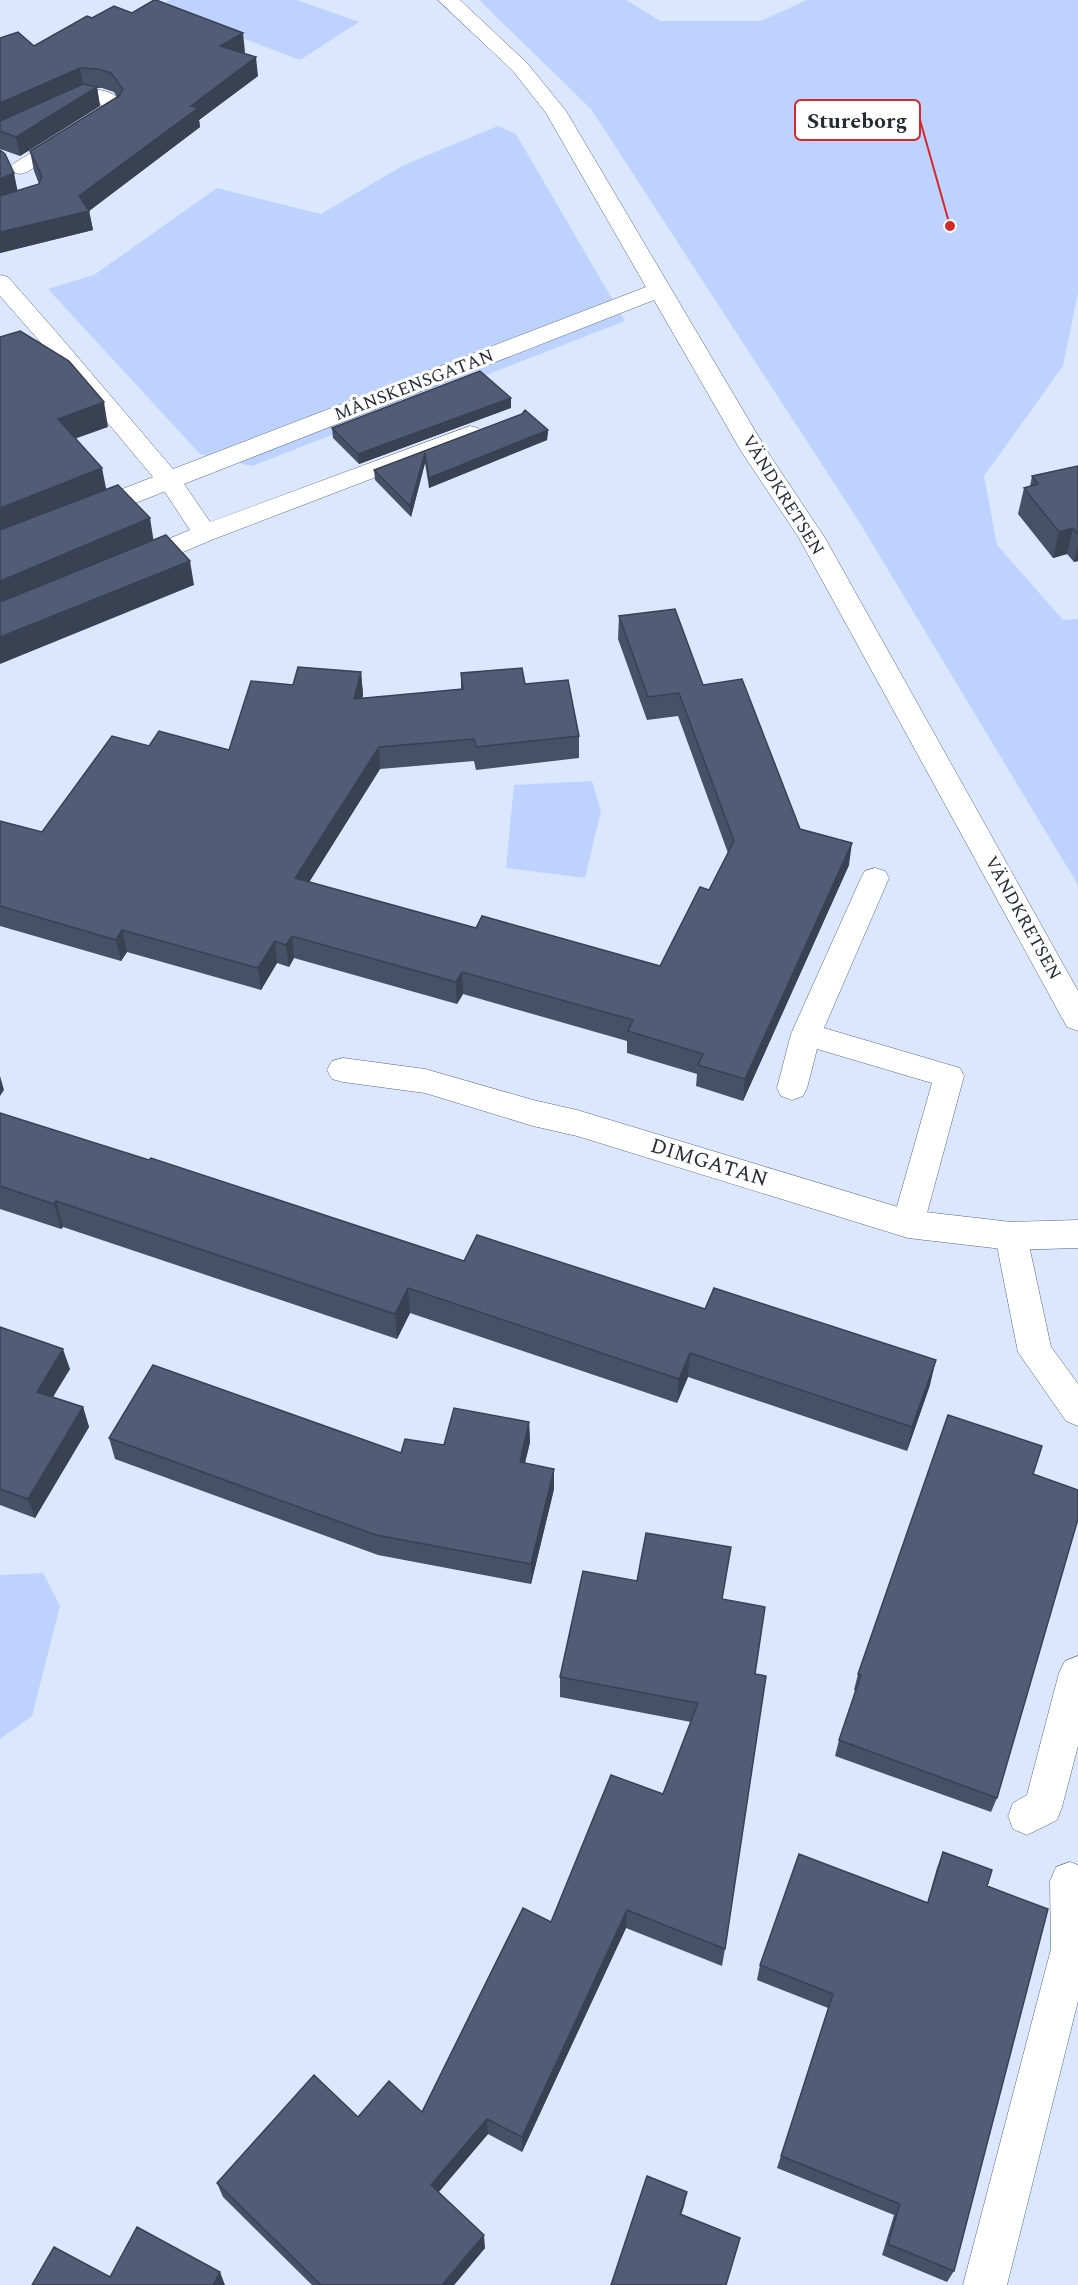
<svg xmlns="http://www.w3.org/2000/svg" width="1078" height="2285" font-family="Spectral,serif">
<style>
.green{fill:#bdd2fe}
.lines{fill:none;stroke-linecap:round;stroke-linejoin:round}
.service-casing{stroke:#59667f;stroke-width:1}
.minor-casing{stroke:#59667f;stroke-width:1}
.service{fill:#fff;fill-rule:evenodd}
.minor{fill:#fff;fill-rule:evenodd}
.wall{fill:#465066}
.shaded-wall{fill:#394153}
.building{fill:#515d77;stroke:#394153;stroke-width:1.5}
.labels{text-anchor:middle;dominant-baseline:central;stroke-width:6;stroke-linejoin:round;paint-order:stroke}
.far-street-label{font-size:18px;fill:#262b36;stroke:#fff}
.street-label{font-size:21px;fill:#262b36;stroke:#fff}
.leader{fill:none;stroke:#d62828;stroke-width:2}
.callout-dot{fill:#d62828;stroke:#fff;stroke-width:2}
.callout{fill:#fff;stroke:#d62828;stroke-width:2}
.callout-label{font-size:22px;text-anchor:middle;font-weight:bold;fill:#262b36}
</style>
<rect width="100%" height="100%" fill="#dbe7ff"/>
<!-- green -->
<path class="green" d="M 170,0 L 297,0 L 359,22 L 300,60 L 159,6 Z
M 479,0 L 626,0 L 660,21 L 761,21 L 807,0 L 1078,0 L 1078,293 L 1063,366 L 984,476 L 997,545 L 1063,620 L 1078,619 L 1078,885 L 858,520 L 591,109 Z
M 498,126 L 516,134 L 625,321 L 252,466 L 200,454 L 48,289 L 94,275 L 217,188 L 321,214 L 404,165 Z
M 592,781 L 601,811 L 585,878 L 506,868 L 514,785 Z
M 43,1573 L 60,1606 L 32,1716 L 0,1739 L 0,1575 Z"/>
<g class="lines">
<defs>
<path id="service" d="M 83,89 C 101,90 117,89 124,109 L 121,113 L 27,172 L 20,174 L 13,172 L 9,168 L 13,164 L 103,107 L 99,102 L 86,101 L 0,140 L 0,126 Z
M 0,275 L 8,277 L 58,334 L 61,339 L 58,344 L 50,346 L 42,344 L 0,296 Z
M 470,426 L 478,428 L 482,433 L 478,438 L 214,539 L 145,568 L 136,570 L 127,568 L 123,562 L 127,556 L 190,530 L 157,480 L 160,475 L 169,473 L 178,475 L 210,522 Z
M 875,868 L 885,871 L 889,878 L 824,1028 L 960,1068 L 964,1076 L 924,1224 L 919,1233 L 908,1237 L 897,1233 L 892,1224 L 932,1083 L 817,1049 L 807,1088 L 803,1096 L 792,1100 L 781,1096 L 777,1088 L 791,1034 L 861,878 L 865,871 Z
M 1011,1223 L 1022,1227 L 1027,1236 L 1051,1347 L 1078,1384 L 1078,1426 L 1066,1421 L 1018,1352 L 995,1236 L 1000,1227 Z
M 1078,1656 L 1078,1746 L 1062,1807 L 1057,1820 L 1027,1835 L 1013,1829 L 1008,1816 L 1013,1803 L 1027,1795 L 1059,1673 L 1065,1661 Z
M 1070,1862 L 1078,1865 L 1078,2001 L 1007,2285 L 963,2285 L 1051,1949 L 1050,1881 L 1056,1867 Z"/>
<path id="minor" d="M 438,0 L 460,0 L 527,63 L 566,111 L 767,451 L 825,538 L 1078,991 L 1078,1031 L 1067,1027 L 799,538 L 741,451 L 654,300 L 97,518 L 88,520 L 79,518 L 75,512 L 79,506 L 153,477 L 42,344 L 38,339 L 42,334 L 50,332 L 58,334 L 173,469 L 646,287 L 546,113 L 513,71 Z
M 343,1058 L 425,1069 L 533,1100 L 577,1110 L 908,1210 L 1011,1222 L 1078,1220 L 1078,1248 L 1011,1250 L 908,1238 L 577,1136 L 533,1126 L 425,1093 L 343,1082 L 332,1079 L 327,1070 L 332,1061 Z"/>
</defs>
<!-- service casing -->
<use href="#service" class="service-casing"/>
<!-- minor casing -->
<use href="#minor" class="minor-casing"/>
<!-- service -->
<use href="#service" class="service"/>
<!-- minor -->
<use href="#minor" class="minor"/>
</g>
<!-- wall -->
<path class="wall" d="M 132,13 L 245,52 L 244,53 L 258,76 L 199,120 L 200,127 L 89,211 L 93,230 L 0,253 L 0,150 L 18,191 L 39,184 L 34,171 L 30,151 L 117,97 L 114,92 L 102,88 L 97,88 L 100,106 L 20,156 L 0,149 L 0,38 L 34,46 L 92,18 Z
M 511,408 L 359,464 L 333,438 L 332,428 Z
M 522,414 L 548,430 L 547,440 L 429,488 L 425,463 L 411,517 L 375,480 L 374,470 Z
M 1078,466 L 1078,561 L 1074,562 L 1067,554 L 1053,558 L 1018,514 L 1024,488 L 1030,486 L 1032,476 Z
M 619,616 L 703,685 L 800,829 L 849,865 L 743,1101 L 696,1086 L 697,1074 L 627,1053 L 627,1041 L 463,994 L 457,1004 L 294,958 L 289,967 L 277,963 L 261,990 L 127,952 L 121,961 L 0,926 L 0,821 L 42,832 L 149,746 L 229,750 L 293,685 L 361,672 L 363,695 L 362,698 L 461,690 L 461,673 L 525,684 L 579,736 L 579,758 L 476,770 L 474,761 L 380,769 L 309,882 L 476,928 L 660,966 L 709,890 L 728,853 L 678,716 L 647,720 L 618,639 Z
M 0,1113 L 464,1261 L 930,1385 L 907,1451 L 688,1377 L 677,1403 L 410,1313 L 397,1339 L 63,1227 L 61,1229 L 0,1209 Z
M 0,1327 L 70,1369 L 52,1397 L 83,1407 L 89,1427 L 35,1518 L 0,1505 Z
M 529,1422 L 530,1442 L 525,1463 L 554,1489 L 531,1584 L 378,1555 L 115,1459 L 109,1438 L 401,1453 L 444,1445 Z
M 1033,1474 L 997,1798 L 991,1812 L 835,1756 L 839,1740 L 856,1691 L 854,1690 L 858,1674 Z
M 723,1600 L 755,1674 L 725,1949 L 722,1966 L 626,1928 L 522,2152 L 488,2134 L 438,2192 L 485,2248 L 454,2285 L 312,2285 L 223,2197 L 217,2183 L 358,2117 L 422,2112 L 551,1922 L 663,1794 L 691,1722 L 560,1697 L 560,1677 Z
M 943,1852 L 987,1886 L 954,2271 L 947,2282 L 882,2255 L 894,2215 L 777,2168 L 828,2008 L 757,1980 L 760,1965 L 927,1903 L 937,1868 Z"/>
<!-- shaded-wall -->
<path class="shaded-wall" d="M 243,33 L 245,52 L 222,65 L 220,46 Z
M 256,57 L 258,76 L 199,120 L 200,127 L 89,211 L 93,230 L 0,253 L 0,232 L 79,196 L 191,106 Z
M 80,68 L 83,87 L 0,124 L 0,103 Z
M 97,87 L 100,106 L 20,156 L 16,137 Z
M 14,173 L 18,193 L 0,200 L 0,179 Z
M 511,398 L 511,408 L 359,464 L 358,454 Z
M 104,402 L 108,427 L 63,443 L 58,419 Z
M 548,430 L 547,440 L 429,488 L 429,478 Z
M 425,453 L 425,463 L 411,517 L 410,506 Z
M 102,468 L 107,493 L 0,535 L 0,508 Z
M 150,518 L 154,543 L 0,608 L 0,581 Z
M 1073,528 L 1067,554 L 1053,558 L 1059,532 Z
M 1078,545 L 1078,561 L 1074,562 Z
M 190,561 L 194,585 L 0,664 L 0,637 Z
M 361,672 L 363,695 L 356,721 L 354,699 Z
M 379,747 L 380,769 L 298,900 L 295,878 Z
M 852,843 L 849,865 L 743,1101 L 745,1079 Z
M 122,930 L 127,952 L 121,961 L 116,940 Z
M 292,936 L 294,958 L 289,967 L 286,945 Z
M 275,941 L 277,963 L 261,990 L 258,968 Z
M 462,972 L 463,994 L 457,1004 L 456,982 Z
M 0,1076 L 4,1090 L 0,1096 Z
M 56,1201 L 63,1227 L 61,1229 L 54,1204 Z
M 408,1288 L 410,1313 L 397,1339 L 395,1314 Z
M 63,1349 L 70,1369 L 44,1412 L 37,1392 Z
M 690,1353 L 688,1377 L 677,1403 L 679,1379 Z
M 936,1360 L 930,1385 L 907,1451 L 912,1427 Z
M 83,1407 L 89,1427 L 35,1518 L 28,1499 Z
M 529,1422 L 530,1442 L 520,1483 L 520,1462 Z
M 554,1469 L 554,1489 L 531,1584 L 531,1564 Z
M 627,1910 L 626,1928 L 522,2152 L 522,2137 Z
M 487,2119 L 488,2134 L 433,2199 L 431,2185 Z
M 687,2192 L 684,2206 L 677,2228 L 680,2214 Z
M 484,2235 L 485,2248 L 454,2285 L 442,2285 Z
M 220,2272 L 225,2285 L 213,2285 Z"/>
<!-- building -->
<path class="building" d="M 154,0 L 156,0 L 243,33 L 220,46 L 256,57 L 191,106 L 198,108 L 79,196 L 89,211 L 0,232 L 0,196 L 39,184 L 42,176 L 30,151 L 119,96 L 123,89 L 111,73 L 99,69 L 80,68 L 0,103 L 0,38 L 18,32 L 34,46 L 87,16 L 92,18 L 114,6 L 132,13 Z
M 83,84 L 97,87 L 16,137 L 0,131 L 0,121 Z
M 0,150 L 5,154 L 14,173 L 0,179 Z
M 20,331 L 69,361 L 104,402 L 58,419 L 102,468 L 0,508 L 0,337 Z
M 480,371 L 511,398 L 358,454 L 332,428 Z
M 525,410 L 548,430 L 429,478 L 425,453 L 410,506 L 374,470 L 522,414 Z
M 1078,466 L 1078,534 L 1073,528 L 1059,532 L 1024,488 L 1038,484 L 1032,476 Z
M 118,485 L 150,518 L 0,581 L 0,530 Z
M 166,535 L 190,561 L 0,637 L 0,602 Z
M 675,609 L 703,685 L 742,679 L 800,829 L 852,843 L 745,1079 L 698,1065 L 703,1054 L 628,1031 L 633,1020 L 462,972 L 456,982 L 292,936 L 286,945 L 275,941 L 258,968 L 122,930 L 116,940 L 0,906 L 0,821 L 42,832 L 112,736 L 149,746 L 159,731 L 229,750 L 251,681 L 293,685 L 298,667 L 361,672 L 354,699 L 463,689 L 461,673 L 522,668 L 525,684 L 568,680 L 579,736 L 476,747 L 474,739 L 379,747 L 295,878 L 476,928 L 482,916 L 660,966 L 700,887 L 709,890 L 734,841 L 679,693 L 648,697 L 619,616 Z
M 0,1113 L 149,1160 L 151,1158 L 464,1261 L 477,1235 L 705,1309 L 714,1288 L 936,1360 L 912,1427 L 690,1353 L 679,1379 L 408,1288 L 395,1314 L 56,1201 L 54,1204 L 0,1186 Z
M 0,1327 L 63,1349 L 37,1392 L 83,1407 L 28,1499 L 0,1489 Z
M 153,1365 L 401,1453 L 405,1439 L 444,1445 L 454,1408 L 529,1422 L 520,1462 L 554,1469 L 531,1564 L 376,1535 L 109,1438 Z
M 948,1415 L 1042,1446 L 1033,1474 L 1078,1490 L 1078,1519 L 997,1798 L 839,1740 L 861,1675 L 858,1674 Z
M 646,1533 L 731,1547 L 722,1599 L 765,1607 L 755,1674 L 766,1676 L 725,1949 L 627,1910 L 522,2137 L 487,2119 L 431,2185 L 484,2235 L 442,2285 L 321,2285 L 217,2183 L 314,2075 L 358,2117 L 389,2081 L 422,2112 L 523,1908 L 551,1922 L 611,1775 L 663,1794 L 698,1703 L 560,1677 L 583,1571 L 637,1581 Z
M 943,1852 L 992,1870 L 987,1886 L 1048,1909 L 954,2271 L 888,2244 L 900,2204 L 781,2156 L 833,1994 L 760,1965 L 799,1854 L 928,1903 Z
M 647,2176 L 687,2192 L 680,2214 L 740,2238 L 726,2285 L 611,2285 Z
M 137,2227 L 220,2272 L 213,2285 L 32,2285 L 54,2247 L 110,2277 Z"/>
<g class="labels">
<!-- far-street labels -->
<g class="far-street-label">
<text transform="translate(414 385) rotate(-21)">MÅNSKENSGATAN</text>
<text transform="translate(783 495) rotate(58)">VÄNDKRETSEN</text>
<text transform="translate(1023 918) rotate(61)">VÄNDKRETSEN</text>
</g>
<!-- street labels -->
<g class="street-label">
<text transform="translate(709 1163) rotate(17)">DIMGATAN</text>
</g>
</g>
<!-- callouts -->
<path class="leader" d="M950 226L920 120"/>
<circle class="callout-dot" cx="950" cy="226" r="6"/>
<rect class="callout" x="795" y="100" width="125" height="40" rx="6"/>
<g class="callout-label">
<text x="857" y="128">Stureborg</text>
</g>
</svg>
